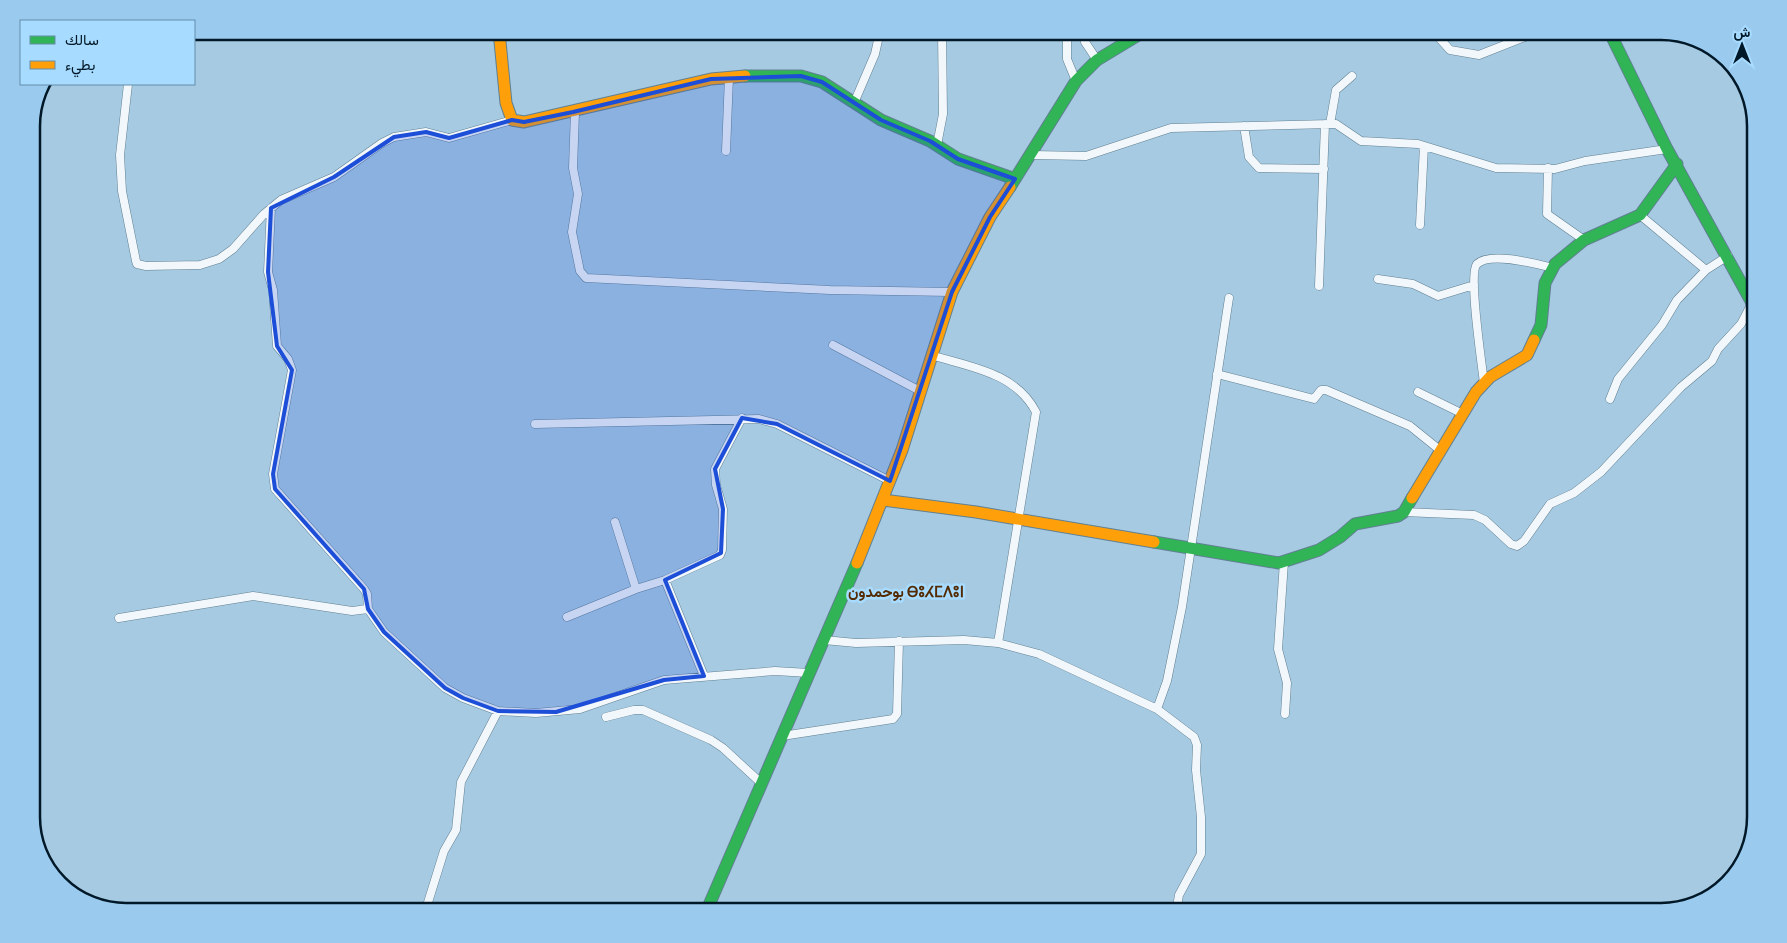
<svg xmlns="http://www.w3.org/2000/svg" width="1787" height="943" font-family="Commissioner,Vazirmatn,'Noto Sans Tifinagh',sans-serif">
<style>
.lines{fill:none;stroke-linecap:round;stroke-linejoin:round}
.street-casing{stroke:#618092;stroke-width:9}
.fast-casing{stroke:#618092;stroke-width:13}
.slow-casing{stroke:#618092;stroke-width:13}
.street{stroke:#f2f7fb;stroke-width:8}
.fast{stroke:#30b455;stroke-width:11}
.slow{stroke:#ff9f0a;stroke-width:11}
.marked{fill:#1d4ed8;fill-opacity:0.2;stroke:#1d4ed8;stroke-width:4;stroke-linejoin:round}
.labels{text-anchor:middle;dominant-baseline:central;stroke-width:5;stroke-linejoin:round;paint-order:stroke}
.quarter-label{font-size:15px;font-weight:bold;fill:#542a00;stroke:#a7dbff}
.rim{fill:none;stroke:#001827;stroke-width:2.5}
</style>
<rect width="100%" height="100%" fill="#a6cae2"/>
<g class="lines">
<defs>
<path id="street" d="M 1067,31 L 1067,59 L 1076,81
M 1083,31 L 1085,42 L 1097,60
M 1433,31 L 1450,50 L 1479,55 L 1540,31
M 128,84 L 120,155 L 122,191 L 136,261 L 137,264 L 146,266 L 200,265 L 219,259 L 233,249 L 264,214 L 281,200 L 334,177 L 382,143 L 394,137 L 426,132 L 449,138 L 512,120
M 854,103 L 875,54 L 880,31
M 575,112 L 573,168 L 578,194 L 572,232 L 580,271 L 586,278 L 830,290 L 952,292
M 1330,124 L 1336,90 L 1352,76
M 1244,126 L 1249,157 L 1259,168 L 1324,169
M 937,145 L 943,114 L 942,31
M 726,151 L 729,77
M 1032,155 L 1086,156 L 1171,128 L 1330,124 L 1336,124 L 1361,141 L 1418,144 L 1496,168 L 1555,169 L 1585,161 L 1667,149
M 1548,168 L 1547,214 L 1584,240
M 271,208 L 268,272 L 273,290 L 277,346 L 288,359 L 292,370 L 273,474 L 275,489 L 364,589 L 367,594 L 368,609 L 384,632 L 445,688 L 463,698 L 498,711 L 536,713 L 580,709 L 664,680 L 775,671 L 809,673
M 1640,215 L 1706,270 L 1728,256
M 1420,225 L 1424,146
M 1378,279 L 1413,284 L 1438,296 L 1474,285
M 1319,286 L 1325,124
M 833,345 L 920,391
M 931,355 C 970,367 1015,372 1036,412 L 998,643
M 1217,374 L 1314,399 L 1321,390 L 1326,390 L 1410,426 L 1441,451
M 1484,383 C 1482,365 1468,273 1477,264 C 1490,251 1537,264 1553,268
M 1418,392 L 1463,414
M 1610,399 L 1618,379 L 1662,325 L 1677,300 L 1706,270
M 535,424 L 759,419 L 777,424 L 890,481
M 1404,512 L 1474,515 L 1485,520 L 1511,544 L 1517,546 L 1524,541 L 1550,504 L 1574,493 L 1601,472 L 1681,387 L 1712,361 L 1718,349 L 1741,324 L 1752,303
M 615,522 L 636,589
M 1284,562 L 1278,649 L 1287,683 L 1285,714
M 665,580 L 704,676
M 567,617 L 636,589 L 665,580 L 720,555 L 722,550 L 723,509 L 716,485 L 715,469 L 742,418
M 119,618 L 253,596 L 352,611 L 368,609
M 824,640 L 856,643 L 964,640 L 998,643 L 1039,654 L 1157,709 L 1194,737 L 1197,745 L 1196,770 L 1201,817 L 1201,854 L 1179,895 L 1176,912
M 1157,709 L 1167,681 L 1182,607 L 1229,298
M 606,717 L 634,710 L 643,710 L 711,740 L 723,748 L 760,782
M 782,736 L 893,719 L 897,714 L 899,641
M 425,912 L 444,851 L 456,830 L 461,782 L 498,711"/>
<path id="fast" d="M 1609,31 L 1667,149 L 1756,310
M 745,76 L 801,76 L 822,82 L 881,120 L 930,141 L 958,159 L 1015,179
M 1010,187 L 1076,81 L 1097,60 L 1145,31
M 1534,340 L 1541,325 L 1545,283 L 1555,264 L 1584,240 L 1640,215 L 1677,164
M 1154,542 L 1279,563 L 1319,550 L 1340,537 L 1355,524 L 1398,516 L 1404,512 L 1412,498
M 706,912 L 857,563"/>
<path id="slow" d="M 499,31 L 506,103 L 512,120 L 524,122 L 711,79 L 745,76
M 1412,498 L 1476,392 L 1490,377 L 1527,355 L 1534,340
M 883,500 L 976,512 L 1154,542
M 857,563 L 902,450 L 952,292 L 990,217 L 1010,187"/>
</defs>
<!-- street casing -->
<use href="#street" class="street-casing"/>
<!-- fast casing -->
<use href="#fast" class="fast-casing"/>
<!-- slow casing -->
<use href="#slow" class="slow-casing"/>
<!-- street -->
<use href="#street" class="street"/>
<!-- fast -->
<use href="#fast" class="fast"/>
<!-- slow -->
<use href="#slow" class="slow"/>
</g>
<!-- marked area -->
<path class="marked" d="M 801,76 L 822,82 L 881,120 L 930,141 L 958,159 L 1015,179 L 990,217 L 952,292 L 890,481 L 777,424 L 742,418 L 715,469 L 723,509 L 721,553 L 665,580 L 704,676 L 664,680 L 556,712 L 498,711 L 463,698 L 445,688 L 384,632 L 368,609 L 364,589 L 275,489 L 273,474 L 292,370 L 277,346 L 268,272 L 271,208 L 334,177 L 394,137 L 426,132 L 449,138 L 512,120 L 524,122 L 573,112 L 711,79 Z"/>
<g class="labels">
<!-- quarter labels -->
<g class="quarter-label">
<text x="906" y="591">بوحمدون ⴱⵓⵃⵎⴷⵓⵏ</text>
</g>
</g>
<!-- crop -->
<path d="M0 0H1787V943H0ZM126 40H1661A86 86 0 0 1 1747 126V817A86 86 0 0 1 1661 903H126A86 86 0 0 1 40 817V126A86 86 0 0 1 126 40Z" fill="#9acbee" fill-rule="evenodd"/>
<path class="rim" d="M126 40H1661A86 86 0 0 1 1747 126V817A86 86 0 0 1 1661 903H126A86 86 0 0 1 40 817V126A86 86 0 0 1 126 40Z"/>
<!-- legend -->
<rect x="20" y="20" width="175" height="65" fill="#a7dbff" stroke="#648da9"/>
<rect x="30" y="36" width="25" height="8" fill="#30b455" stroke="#648da9"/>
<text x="65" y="45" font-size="15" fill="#001827">سالك</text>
<rect x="30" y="61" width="25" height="8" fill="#ff9f0a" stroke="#648da9"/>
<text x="65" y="70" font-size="15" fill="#001827">بطيء</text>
<!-- north arrow -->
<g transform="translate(1742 45)" stroke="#a7dbff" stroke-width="4" paint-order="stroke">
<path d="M0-4L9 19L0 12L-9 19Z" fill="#001827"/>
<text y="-8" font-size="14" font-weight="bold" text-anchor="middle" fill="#001827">ش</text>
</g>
</svg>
